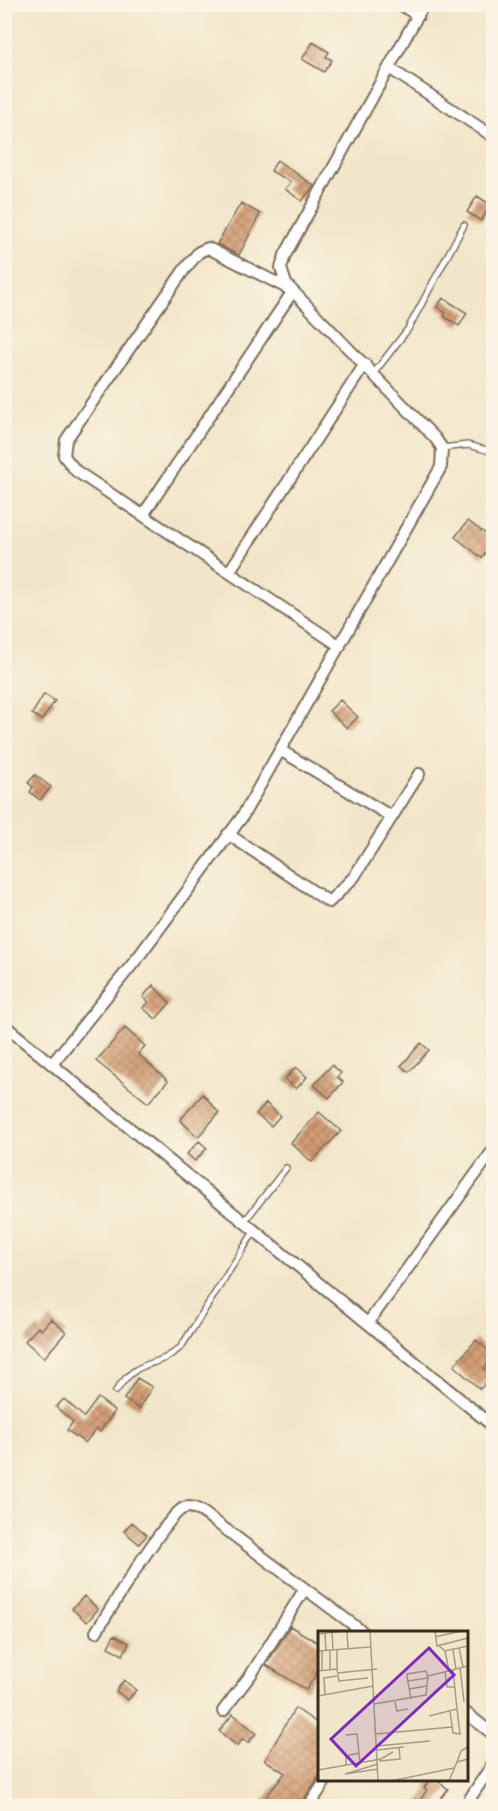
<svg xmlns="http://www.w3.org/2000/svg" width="498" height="1811" font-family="'IM FELL French Canon',serif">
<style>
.building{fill:url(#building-cross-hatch)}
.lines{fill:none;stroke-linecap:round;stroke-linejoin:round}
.service-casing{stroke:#7b6c5a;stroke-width:8}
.minor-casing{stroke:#7b6c5a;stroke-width:14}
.service{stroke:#fff;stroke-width:5}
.minor{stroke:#fff;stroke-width:10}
.inset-road{fill:none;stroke:#a89b85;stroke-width:1.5}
.view{fill:#7b2cbf;fill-opacity:0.15;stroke:#7b2cbf;stroke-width:3}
.inset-edge{fill:none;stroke:#3b2a1e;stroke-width:3}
</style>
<defs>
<pattern id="building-cross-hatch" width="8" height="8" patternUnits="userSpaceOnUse" patternTransform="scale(1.5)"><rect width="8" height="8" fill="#d29c72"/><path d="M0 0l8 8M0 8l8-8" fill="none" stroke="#ac7f5d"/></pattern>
</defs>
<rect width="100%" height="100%" fill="#fcf5e5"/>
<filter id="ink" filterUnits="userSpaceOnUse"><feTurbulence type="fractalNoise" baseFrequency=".0167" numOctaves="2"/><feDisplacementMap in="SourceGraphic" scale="12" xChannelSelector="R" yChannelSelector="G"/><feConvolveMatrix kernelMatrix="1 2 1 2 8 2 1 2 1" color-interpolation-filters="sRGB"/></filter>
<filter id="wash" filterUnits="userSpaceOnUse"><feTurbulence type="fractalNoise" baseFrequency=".008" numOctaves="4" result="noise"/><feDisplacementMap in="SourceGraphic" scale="24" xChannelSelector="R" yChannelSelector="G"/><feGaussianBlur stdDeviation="1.35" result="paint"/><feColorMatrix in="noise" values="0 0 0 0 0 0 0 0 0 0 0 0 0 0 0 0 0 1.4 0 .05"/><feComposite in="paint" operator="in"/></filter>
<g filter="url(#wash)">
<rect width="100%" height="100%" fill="#f1e6c9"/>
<g id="blocks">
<!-- building -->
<path class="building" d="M 313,42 L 329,52 L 326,57 L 332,60 L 324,72 L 302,59 Z
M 277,160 L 314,186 L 302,201 L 285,189 L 291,182 L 271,171 Z
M 477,196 L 491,205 L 481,221 L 467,212 Z
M 241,203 L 260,214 L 239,255 L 217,244 Z
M 443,298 L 467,313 L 459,326 L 444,316 L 446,313 L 437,307 Z
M 468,521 L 494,540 L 482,558 L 455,537 Z
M 44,694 L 55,701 L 42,720 L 32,714 Z
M 340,700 L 358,717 L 347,728 L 329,711 Z
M 35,775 L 51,787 L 40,800 L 30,792 L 33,787 L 28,783 Z
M 153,985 L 170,1003 L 156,1019 L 143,1008 L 149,1002 L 143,997 Z
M 125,1028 L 145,1046 L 138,1054 L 168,1081 L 148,1103 L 96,1061 Z
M 421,1043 L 429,1050 L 409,1072 L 401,1066 Z
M 332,1065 L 341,1073 L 337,1077 L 343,1082 L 329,1098 L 314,1085 Z
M 296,1067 L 307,1077 L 296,1089 L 285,1079 Z
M 203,1094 L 219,1113 L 198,1137 L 180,1120 Z
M 266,1103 L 280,1116 L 271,1126 L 256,1114 Z
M 319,1112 L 341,1131 L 312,1162 L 291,1143 Z
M 199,1141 L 207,1148 L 195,1161 L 187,1154 Z
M 51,1319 L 66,1332 L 44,1358 L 25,1341 L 38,1327 L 41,1330 Z
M 476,1340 L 494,1356 L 484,1369 L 492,1376 L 480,1389 L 454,1366 Z
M 137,1378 L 152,1387 L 139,1409 L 124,1399 Z
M 98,1398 L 115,1411 L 100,1432 L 96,1429 L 85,1443 L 67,1430 L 73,1422 L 56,1407 L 64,1399 L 84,1417 Z
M 132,1522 L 147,1535 L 139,1544 L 124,1531 Z
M 84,1596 L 98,1609 L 87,1622 L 72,1609 Z
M 290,1626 L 320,1644 L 320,1668 L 306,1690 L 266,1665 Z
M 114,1635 L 129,1643 L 123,1655 L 108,1647 Z
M 124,1680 L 136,1690 L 128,1700 L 116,1691 Z
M 295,1708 L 320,1725 L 320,1774 L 300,1806 L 259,1806 L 285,1773 L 265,1760 Z
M 233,1714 L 256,1733 L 248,1743 L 243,1739 L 237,1746 L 219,1731 Z
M 430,1779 L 435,1779 L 448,1789 L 435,1806 L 416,1806 L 427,1790 L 424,1788 Z"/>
</g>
</g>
<g filter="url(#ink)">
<use href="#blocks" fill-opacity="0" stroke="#7b6c5a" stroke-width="1.5"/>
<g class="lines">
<defs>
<path id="service" d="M 374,373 L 408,329 L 464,225
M 442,448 L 468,445 L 494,452
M 244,1222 L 286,1168
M 116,1391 C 140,1355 154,1371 181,1347 L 255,1230"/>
<path id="minor" d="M 400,4 L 418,16
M 493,4 L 494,5
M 389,68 L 494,137
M 143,515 L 293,291 L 208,248 L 199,252 L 184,270 L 66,440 L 64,456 L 76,471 L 340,646
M 229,572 L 365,364
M 280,750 L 392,817
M 228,834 L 329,902 L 354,877 L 419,774
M 4,1025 L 494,1427
M 52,1064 L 139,956 L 242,817 L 441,467 L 442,448 L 435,438 L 286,284 L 281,268 L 285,255 L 424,4
M 368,1323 L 494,1149
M 96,1632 C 109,1612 168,1513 184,1508 C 194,1504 205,1514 213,1520 L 363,1632
M 223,1711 L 252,1673 L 304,1590
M 466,1713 L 494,1735
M 309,1806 L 326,1780
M 465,1806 L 494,1762"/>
</defs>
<!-- service casing -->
<use href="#service" class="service-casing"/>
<!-- minor casing -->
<use href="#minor" class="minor-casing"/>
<!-- service -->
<use href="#service" class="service"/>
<!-- minor -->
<use href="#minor" class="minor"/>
</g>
</g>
<!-- overview -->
<g transform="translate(318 1631)">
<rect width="150" height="150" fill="#f1e6c9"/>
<path class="inset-road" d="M 29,0 L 30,18M 52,0 L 60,150M 117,0 L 119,15 L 150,7M 14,1 L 15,19M 7,2 L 8,20M 0,3 L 27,0M 117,6 L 143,0M 120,14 L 127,20 L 150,15M 141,17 L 145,36M 135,19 L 138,38M 0,20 L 52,16M 4,20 L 4,40M 12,20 L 12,39M 127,20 L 131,40M 142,37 L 146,71M 19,38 L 21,50 L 50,47M 0,40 L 19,38 L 19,19M 127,41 L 129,56 L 136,56M 19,42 L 59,38M 90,50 L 110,47 L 108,40 L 89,43 L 89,45 L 93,68M 91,58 L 109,55M 7,63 L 6,47 L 19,45M 0,65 L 55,55M 77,71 L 79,80 L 90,78M 56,73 L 108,64 L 110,45 L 150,35M 132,80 L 135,102 L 142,103 L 139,78M 111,85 L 139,78 L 135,39M 58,103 L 134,96M 28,104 L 39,103 L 42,132M 59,115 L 112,110M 59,119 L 86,116M 61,130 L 82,128 L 81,116M 139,131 L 143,120 L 150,116M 28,134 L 28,125 L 41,122M 0,139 L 63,128 L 75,121M 27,143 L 60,133M 27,143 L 60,138M 73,150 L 136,137M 131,150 L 139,131 L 150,128"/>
<path class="view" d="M 111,17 L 136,44 L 38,135 L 13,108 Z"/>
<rect width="150" height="150" class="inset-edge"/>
</g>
<!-- margin -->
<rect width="498" height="1811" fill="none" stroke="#fcf5e5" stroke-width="24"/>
</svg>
